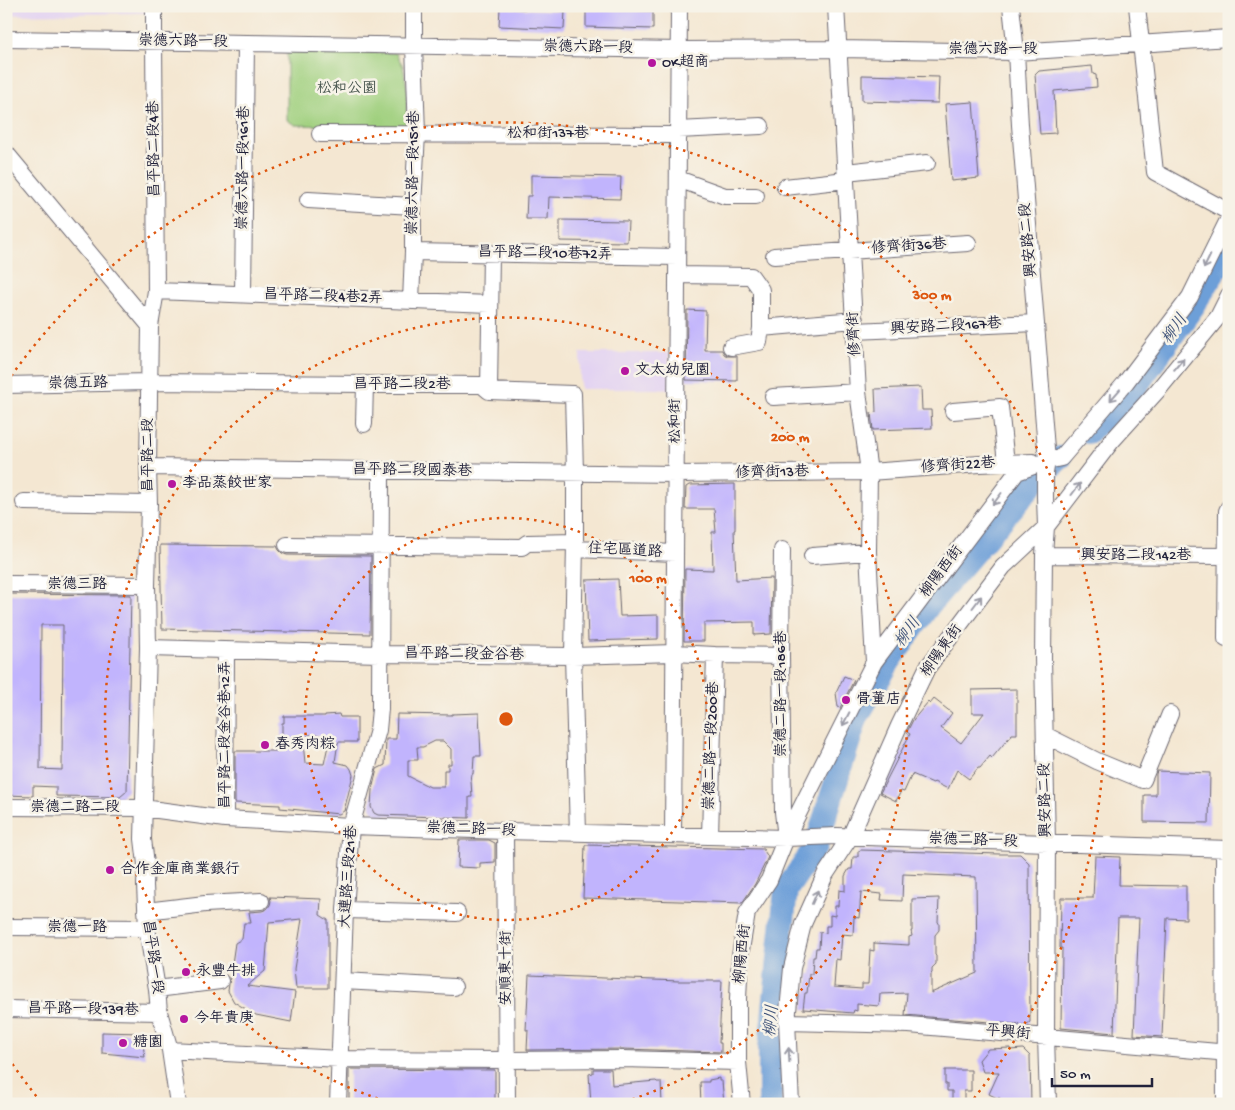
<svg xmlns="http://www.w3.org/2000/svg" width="1235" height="1110" font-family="'Gochi Hand','LXGW WenKai TC',sans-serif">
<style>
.built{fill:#e3d3f2}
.green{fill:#a0d07f;stroke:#61795d}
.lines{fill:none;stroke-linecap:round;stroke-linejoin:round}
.river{stroke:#6d9fd8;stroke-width:24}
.building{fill:#c1b4fd;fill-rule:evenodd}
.minor-casing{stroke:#6c6770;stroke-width:18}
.minor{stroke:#fff;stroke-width:16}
.oneway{stroke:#9c9ca7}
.ring{fill:none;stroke:#de560e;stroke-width:2.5;stroke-dasharray:2.5 5}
.poi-dot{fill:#b5179e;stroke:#f7f3e8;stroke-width:2}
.labels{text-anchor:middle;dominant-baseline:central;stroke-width:5;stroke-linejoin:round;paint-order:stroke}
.street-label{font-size:15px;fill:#22223b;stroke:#f7f3e8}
.poi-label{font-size:15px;fill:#22223b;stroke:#f7f3e8;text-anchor:start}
.park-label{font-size:15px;fill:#48564f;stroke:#f7f3e8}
.water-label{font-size:16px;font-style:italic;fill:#40547a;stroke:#f7f3e8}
.centre{fill:#de560e;stroke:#f7f3e8;stroke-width:2.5}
.ring-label{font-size:15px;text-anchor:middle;font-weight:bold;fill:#de560e;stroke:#f7f3e8;stroke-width:5;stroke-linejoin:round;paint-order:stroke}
</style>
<rect width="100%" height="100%" fill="#f7f3e8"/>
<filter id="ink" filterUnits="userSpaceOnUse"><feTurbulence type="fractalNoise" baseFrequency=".02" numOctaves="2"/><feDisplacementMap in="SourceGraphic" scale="10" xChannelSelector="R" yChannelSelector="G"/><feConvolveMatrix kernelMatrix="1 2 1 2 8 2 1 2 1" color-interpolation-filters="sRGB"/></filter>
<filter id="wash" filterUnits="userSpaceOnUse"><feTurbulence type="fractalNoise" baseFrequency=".0096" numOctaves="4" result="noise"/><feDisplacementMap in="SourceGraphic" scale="20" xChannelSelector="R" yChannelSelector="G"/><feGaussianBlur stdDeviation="1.12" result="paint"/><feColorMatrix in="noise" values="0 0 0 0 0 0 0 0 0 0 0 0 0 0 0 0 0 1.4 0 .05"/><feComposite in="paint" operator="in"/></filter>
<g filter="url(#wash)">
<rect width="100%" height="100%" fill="#f4e7d2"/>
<!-- built -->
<path class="built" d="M 6,6 L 145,6 L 145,13 L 6,15 Z
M 580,353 L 669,353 L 669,389 L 580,389 Z"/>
<!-- green -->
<path class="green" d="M 287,50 L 396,53 L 403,66 L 407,88 L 406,128 L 295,125 L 287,120 Z"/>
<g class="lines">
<!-- river -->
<path class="river" d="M 1088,432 L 1131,393 L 1194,305 L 1229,248
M 770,1104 L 770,1049 L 786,890 L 816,846 L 856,718 L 890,660 L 928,606 L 1036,480 L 1060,458"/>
</g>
<g id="blocks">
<!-- building -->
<path class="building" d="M 500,8 L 565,11 L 564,29 L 499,26 Z
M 586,9 L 653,11 L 653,29 L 586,27 Z
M 1092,66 L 1093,74 L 1096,75 L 1097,87 L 1054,91 L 1056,133 L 1040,134 L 1035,75 L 1039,71 Z
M 862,75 L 939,77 L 938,103 L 862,101 Z
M 973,102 L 979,178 L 951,181 L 945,104 Z
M 531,175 L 621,177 L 620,199 L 549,197 L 548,219 L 526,219 L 527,196 L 531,196 Z
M 560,220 L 628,221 L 627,242 L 560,241 Z
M 687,310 L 706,311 L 705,350 L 722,350 L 724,354 L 727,356 L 737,356 L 737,381 L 686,380 Z
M 921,387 L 922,410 L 931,410 L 932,428 L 873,430 L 871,413 L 876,412 L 875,389 Z
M 735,484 L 735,530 L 734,530 L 736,580 L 772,578 L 771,634 L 754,635 L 754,622 L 704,623 L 704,641 L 684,641 L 685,569 L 713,570 L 712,532 L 716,532 L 714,509 L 685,509 L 686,487 L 689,485 Z
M 160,545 L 277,546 L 279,550 L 282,553 L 287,555 L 371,556 L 370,634 L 162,629 Z
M 618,579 L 620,616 L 658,615 L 658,639 L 588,641 L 586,580 Z
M 6,594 L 131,595 L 127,791 L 120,797 L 56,796 L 56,787 L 33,786 L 33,796 L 6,795 ZM 41,625 L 63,625 L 62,770 L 40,769 Z
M 844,676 L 854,680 L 840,708 L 838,707 L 836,693 Z
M 1017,689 L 1017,734 L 1012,734 L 992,758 L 990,756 L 980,768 L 978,768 L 969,779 L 957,770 L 948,789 L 934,782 L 933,783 L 912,774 L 904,792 L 901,791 L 896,801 L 880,793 L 910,734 L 907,732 L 913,720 L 928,702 L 930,704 L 934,699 L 952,713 L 941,728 L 961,743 L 984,713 L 972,713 L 972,690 Z
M 479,713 L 481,756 L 474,756 L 473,774 L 472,774 L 471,781 L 472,797 L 469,797 L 469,818 L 378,815 L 374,813 L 371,807 L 372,790 L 377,769 L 385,765 L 386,739 L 396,739 L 397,714 L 452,715 L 452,714 ZM 435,741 L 443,741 L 451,749 L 451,764 L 448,764 L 448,770 L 444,770 L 444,787 L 430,787 L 408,776 L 408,760 L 418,760 L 417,747 L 423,747 Z
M 339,714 L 340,717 L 357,717 L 357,742 L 338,742 L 335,762 L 348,765 L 351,769 L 353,775 L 344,811 L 339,814 L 280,808 L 280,805 L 235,803 L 235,751 L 280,751 L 280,741 L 282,741 L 282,723 L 284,723 L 284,716 L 325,716 L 325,715 ZM 308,735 L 319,735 L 329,741 L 324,764 L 305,763 L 303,742 Z
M 1157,771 L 1210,773 L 1209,823 L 1144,822 L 1144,795 L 1156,795 L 1156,774 Z
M 459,840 L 489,840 L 495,843 L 495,862 L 480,863 L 480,868 L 458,867 Z
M 585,845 L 763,849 L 768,857 L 755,884 L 742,903 L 583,898 Z
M 860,850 L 1000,854 L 1020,854 L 1029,863 L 1030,1022 L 1026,1025 L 905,1015 L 907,993 L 880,994 L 879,1006 L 857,1004 L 857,1011 L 854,1010 L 853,1013 L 803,1009 L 805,993 L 807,993 L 809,974 L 812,974 L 813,957 L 815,957 L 816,948 L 819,948 L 820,932 L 826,933 L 826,926 L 830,926 L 830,915 L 835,916 L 835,906 L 838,906 L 839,890 L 845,891 L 845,876 L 849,869 L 852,869 L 853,857 L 858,857 L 858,851 L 860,851 ZM 903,874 L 976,877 L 977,973 L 931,993 L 931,974 L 932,973 L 932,968 L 936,964 L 936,956 L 935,955 L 935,935 L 939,930 L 939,923 L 938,922 L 939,898 L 912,899 L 912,931 L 911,931 L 912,936 L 909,937 L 909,945 L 874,943 L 874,951 L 870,950 L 868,984 L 862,984 L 862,989 L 834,987 L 836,959 L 840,960 L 842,934 L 853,935 L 854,917 L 859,918 L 861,892 L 882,894 L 881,900 L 902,901 Z
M 1095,856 L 1120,857 L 1119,885 L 1186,886 L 1186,919 L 1167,918 L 1162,1037 L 1134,1035 L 1139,918 L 1118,918 L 1114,1033 L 1061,1028 L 1062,948 L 1060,948 L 1061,898 L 1093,898 Z
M 270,897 L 321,899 L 320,915 L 328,920 L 328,988 L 296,988 L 294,969 L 302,919 L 269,922 L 265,971 L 247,986 L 295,992 L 291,1022 L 256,1015 L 234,1002 L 228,991 L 235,943 L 242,939 L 244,923 L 251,923 L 249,912 L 262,911 L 267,909 L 270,905 L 271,901 Z
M 529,975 L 679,981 L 722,981 L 719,1043 L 721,1043 L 721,1052 L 623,1049 L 527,1050 L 528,1030 L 526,1030 Z
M 102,1032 L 141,1033 L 145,1057 L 102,1053 Z
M 1010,1048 L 1010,1050 L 1023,1049 L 1030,1056 L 1031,1104 L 1001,1104 L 1001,1100 L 1000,1100 L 1000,1098 L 997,1098 L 989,1094 L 999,1072 L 983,1072 L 979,1060 L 988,1049 Z
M 349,1069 L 495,1070 L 495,1104 L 349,1104 Z
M 593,1069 L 611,1069 L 612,1085 L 656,1081 L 657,1082 L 661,1082 L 662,1104 L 591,1104 L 589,1074 L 593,1073 Z
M 945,1070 L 971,1070 L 971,1091 L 964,1091 L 964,1104 L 952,1104 L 952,1091 L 947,1091 L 947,1084 L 945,1084 Z
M 719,1078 L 719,1081 L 722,1081 L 724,1104 L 701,1104 L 700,1082 L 709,1082 L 709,1080 Z"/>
</g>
</g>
<g filter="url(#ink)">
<use href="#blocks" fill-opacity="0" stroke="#6c6770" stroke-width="1"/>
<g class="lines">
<defs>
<path id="minor" d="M 154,6 L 154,41 L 156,291 L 150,326 L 148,467 L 149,504 L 147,585 L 148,648 L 143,839 L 146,864 L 145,885 L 147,928 L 157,989 L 159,1012 L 170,1050 L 178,1104
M 836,6 L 858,392 L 869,472 L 868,552 L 874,662
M 1011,6 L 1016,52 L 1020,125 L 1047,461 L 1045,473 L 1045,497 L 1046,527 L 1044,555 L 1043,658 L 1047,843 L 1046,1036 L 1048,1104
M 1137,6 L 1155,172 L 1229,212
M 6,39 L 679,50 L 839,49 L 1016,52 L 1229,38
M 678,130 L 761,126
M 320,134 L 678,135
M 6,153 L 150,326
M 846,172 L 927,163
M 678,179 L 725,196 L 756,196
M 785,187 L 846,180
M 308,200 L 413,206
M 413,252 L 677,257
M 774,256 L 968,243
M 677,275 L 751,276 L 761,290 L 761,328 L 759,342 L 731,347
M 156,291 L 490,304
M 243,294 L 246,43
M 411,301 L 413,252 L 413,206 L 417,134 L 414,45 L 414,6
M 761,328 L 855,320
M 855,331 L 1036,323
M 6,385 L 149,382 L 482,385 L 489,391 L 573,394 L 575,473 L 575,542 L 573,656 L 578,833
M 489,391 L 491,253
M 773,397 L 858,392
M 953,411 L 1000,407 L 1006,463
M 364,424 L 365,384
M 148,467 L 676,474 L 869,472 L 980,464 L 1033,462
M 24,502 L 149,504
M 287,545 L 522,547 L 527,543 L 575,542
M 575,549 L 675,553
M 782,550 L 781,656 L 783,812 L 786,838
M 1044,555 L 1229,556
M 812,556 L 868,552
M 6,584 L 147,585
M 1226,639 L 1227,511 L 1229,507
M 148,648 L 380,654 L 573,656 L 674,653 L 715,655 L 781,656
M 1045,735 L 1097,761 L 1143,780 L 1170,714
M 6,807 L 143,808 L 225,819 L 351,826 L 505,831 L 786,838 L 837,836 L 1229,849
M 225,819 L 226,651
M 505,831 L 507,1104
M 673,835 L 679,6
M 710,836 L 715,655
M 1224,849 L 1225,1104
M 345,910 L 457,913
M 146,911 L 205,904 L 261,901
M 6,927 L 147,928
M 343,981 L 454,987
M 157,989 L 220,981
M 6,1009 L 159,1012
M 787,1022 L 909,1025 L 1229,1053
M 170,1050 L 340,1059 L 507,1060 L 623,1059 L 738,1062
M 338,1104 L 345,910 L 351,826 L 378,730 L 380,709 L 381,471
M 742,1104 L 738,1062 L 738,999 L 740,956 L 747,913 L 769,880 L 786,838 L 874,662 L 1017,472 L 1047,461 L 1061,458 L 1126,382 L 1190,297 L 1229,218
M 791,1104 L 787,1022 L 792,968 L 803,924 L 825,875 L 850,837 L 899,726 L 927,668 L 1003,567 L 1046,527 L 1111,442 L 1158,390 L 1218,317 L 1229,295"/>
</defs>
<!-- minor casing -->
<use href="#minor" class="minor-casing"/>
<!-- minor -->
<use href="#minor" class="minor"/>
</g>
<!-- one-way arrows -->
<defs><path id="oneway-shaft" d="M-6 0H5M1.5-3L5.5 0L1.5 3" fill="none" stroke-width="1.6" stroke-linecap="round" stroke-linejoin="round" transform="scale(1.25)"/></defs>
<g class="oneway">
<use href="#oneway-shaft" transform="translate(1207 262) rotate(116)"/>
<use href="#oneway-shaft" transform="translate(1179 364) rotate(-50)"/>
<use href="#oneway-shaft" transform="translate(1115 395) rotate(131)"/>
<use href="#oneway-shaft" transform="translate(1076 489) rotate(-53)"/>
<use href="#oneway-shaft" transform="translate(997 499) rotate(127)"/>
<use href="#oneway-shaft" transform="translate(977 602) rotate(-53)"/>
<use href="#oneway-shaft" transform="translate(846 719) rotate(117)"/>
<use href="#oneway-shaft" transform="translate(815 897) rotate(-66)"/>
<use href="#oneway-shaft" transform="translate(789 1055) rotate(-93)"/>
</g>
</g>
<!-- distance rings -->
<g class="ring">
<circle cx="506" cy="719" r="201"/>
<path d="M392 1103A401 401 0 1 1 620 1103"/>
<path d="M41 1102A602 602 0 0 1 7 1056M7 382A602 602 0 1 1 971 1102"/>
</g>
<!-- markers -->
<g class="poi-dot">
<circle cx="652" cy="63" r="5"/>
<circle cx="625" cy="371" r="5"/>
<circle cx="172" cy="484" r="5"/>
<circle cx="846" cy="700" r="5"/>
<circle cx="265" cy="745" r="5"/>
<circle cx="110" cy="870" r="5"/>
<circle cx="186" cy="972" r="5"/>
<circle cx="184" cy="1019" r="5"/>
<circle cx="123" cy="1043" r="5"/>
</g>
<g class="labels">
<!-- street labels -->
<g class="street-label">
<text transform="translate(183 42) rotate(1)">崇德六路一段</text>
<text transform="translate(588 48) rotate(1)">崇德六路一段</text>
<text x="993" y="50">崇德六路一段</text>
<text x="548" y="134">松和街137巷</text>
<text transform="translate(155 149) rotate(-91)">昌平路二段4巷</text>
<text transform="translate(244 168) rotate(-89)">崇德六路一段161巷</text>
<text transform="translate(414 173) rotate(-89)">崇德六路一段151巷</text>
<text transform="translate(1029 240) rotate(-95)">興安路二段</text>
<text transform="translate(909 247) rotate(-4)">修齊街36巷</text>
<text transform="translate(545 254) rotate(1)">昌平路二段10巷72弄</text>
<text transform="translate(323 297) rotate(2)">昌平路二段4巷2弄</text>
<text transform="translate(946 327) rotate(-3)">興安路二段167巷</text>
<text transform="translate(855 334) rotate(-93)">修齊街</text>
<text transform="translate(78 384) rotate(-1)">崇德五路</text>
<text x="402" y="385">昌平路二段2巷</text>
<text transform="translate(676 421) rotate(-90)">松和街</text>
<text transform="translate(149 455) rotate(-90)">昌平路二段</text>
<text transform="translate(958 466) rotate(-4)">修齊街22巷</text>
<text transform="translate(412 471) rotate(1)">昌平路二段國泰巷</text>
<text transform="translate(772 473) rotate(-1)">修齊街13巷</text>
<text transform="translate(625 551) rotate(3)">住宅區道路</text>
<text x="1136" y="556">興安路二段142巷</text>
<text transform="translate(942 572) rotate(-53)">柳陽西街</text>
<text x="77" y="585">崇德三路</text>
<text transform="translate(942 651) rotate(-55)">柳陽東街</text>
<text transform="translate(464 655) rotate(1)">昌平路二段金谷巷</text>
<text transform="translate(782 694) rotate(-90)">崇德二路一段186巷</text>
<text transform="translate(226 735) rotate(-90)">昌平路二段金谷巷12弄</text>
<text transform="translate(712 746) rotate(-88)">崇德二路一段200巷</text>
<text transform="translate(1046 800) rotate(-91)">興安路二段</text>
<text x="75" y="808">崇德二路二段</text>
<text transform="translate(471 830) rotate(2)">崇德二路一段</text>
<text transform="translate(973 841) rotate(2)">崇德二路一段</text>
<text transform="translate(349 877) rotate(-86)">大連路三段21巷</text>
<text x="77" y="928">崇德一路</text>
<text transform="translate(743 954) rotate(-84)">柳陽西街</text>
<text transform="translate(152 957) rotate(82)">昌平路一段</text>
<text transform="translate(507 968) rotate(-90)">安順東十街</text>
<text transform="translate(83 1010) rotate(1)">昌平路一段139巷</text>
<text transform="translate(1008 1033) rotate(5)">平興街</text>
</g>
<!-- poi labels -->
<g class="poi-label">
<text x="662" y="63">OK超商</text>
<text x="635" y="371">文太幼兒園</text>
<text x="182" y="484">李品蒸餃世家</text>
<text x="856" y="700">骨董店</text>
<text x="275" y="745">春秀肉粽</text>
<text x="120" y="870">合作金庫商業銀行</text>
<text x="196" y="972">永豐牛排</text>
<text x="194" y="1019">今年貴庚</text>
<text x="133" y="1043">糖園</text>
</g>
<!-- park labels -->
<g class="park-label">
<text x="347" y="89">松和公園</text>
</g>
<!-- water labels -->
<g class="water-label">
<text transform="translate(1176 330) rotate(-55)">柳川</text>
<text transform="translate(909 633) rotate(-54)">柳川</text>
<text transform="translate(773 1021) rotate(-84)">柳川</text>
</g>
</g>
<circle cx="506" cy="719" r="8" class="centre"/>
<g class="ring-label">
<text x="932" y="299">300 m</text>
<text x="790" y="441">200 m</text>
<text x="648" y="582">100 m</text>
</g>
<!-- margin -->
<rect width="1235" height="1110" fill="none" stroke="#f7f3e8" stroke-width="25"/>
<!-- scale -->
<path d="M1052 1078v8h100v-8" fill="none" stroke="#22223b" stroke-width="2.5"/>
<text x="1060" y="1078" font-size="15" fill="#22223b" stroke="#f7f3e8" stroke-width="4" paint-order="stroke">50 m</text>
</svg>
